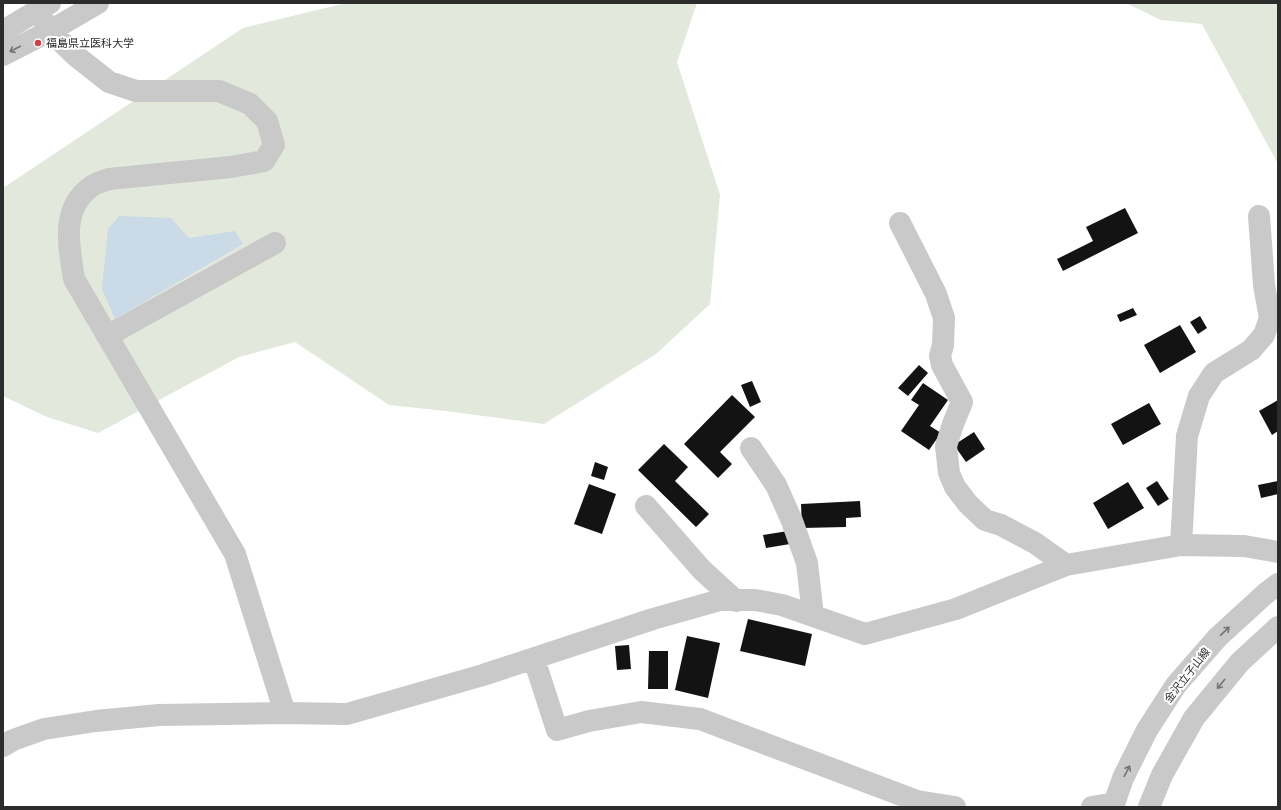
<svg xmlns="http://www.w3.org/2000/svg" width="1281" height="810" font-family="'Asap Condensed','Noto Sans JP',sans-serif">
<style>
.green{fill:#e2e8db}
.water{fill:#cadae6}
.building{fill:#131313}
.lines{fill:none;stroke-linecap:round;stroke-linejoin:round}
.minor{stroke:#c9c9c9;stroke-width:22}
.oneway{stroke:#737373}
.poi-dot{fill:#ce4349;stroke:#fff;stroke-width:1.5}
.labels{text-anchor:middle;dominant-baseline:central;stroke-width:4;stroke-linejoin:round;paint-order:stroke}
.poi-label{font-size:11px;fill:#2c2c2c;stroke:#fff;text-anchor:start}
.street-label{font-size:11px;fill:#2c2c2c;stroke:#fff}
</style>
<rect width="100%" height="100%" fill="#fff"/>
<!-- green -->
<path class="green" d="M 346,3 L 697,3 L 677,62 L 720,195 L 710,304 L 656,354 L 544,424 L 446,411 L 389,405 L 295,342 L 239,357 L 98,433 L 47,417 L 3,396 L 3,188 L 243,28 Z
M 1126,3 L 1278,3 L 1278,164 L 1202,24 L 1161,20 Z"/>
<!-- water -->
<path class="water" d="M 119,216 L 171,218 L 189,238 L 235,231 L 243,244 L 115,319 L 102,289 L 108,229 Z"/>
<!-- building -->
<path class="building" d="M 1125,208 L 1138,233 L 1063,271 L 1057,259 L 1093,241 L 1086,227 Z
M 1133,308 L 1137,315 L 1120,322 L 1117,315 Z
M 1200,316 L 1207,328 L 1198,334 L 1190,322 Z
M 1180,325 L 1196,352 L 1160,373 L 1144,345 Z
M 919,365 L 928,373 L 908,396 L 898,388 Z
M 752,381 L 761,402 L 750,407 L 741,385 Z
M 923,383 L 948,400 L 930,426 L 941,433 L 929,450 L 901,431 L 919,405 L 911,400 Z
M 732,395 L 755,417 L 720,452 L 732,464 L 718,478 L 684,444 Z
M 1278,400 L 1278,431 L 1272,435 L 1259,411 Z
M 1149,403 L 1161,424 L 1123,445 L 1111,424 Z
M 974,432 L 985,449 L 966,462 L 954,445 Z
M 664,444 L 688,467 L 675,481 L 709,514 L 696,527 L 638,470 Z
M 595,462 L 608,467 L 604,480 L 591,476 Z
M 1157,481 L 1169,499 L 1158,506 L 1146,488 Z
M 1278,481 L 1278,494 L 1261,498 L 1258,485 Z
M 1128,482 L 1144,508 L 1108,529 L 1093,503 Z
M 589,484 L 616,494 L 602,534 L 574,524 Z
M 860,501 L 861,517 L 846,518 L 846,527 L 802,528 L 801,504 Z
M 788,531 L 790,544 L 766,548 L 763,535 Z
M 748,619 L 812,634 L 805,666 L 740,651 Z
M 687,636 L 720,643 L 708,698 L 675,690 Z
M 629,645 L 631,669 L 617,670 L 615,646 Z
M 649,651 L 668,651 L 668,689 L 648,689 Z"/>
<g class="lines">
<!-- minor -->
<path class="minor" d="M 38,11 L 50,31 L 76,56 L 109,82 L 136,91 L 219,91 L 250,104 L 267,121 L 274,145 L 264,161 L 231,167 L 109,179 C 104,181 97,182 92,186 C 60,208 69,246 74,279 L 235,554 L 285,713
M 3,31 L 50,3
M 3,55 L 50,31 L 98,3
M 900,223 L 936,294 L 944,318 L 943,345 L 940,356 L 942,365 L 962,402 L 953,424 L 946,446 L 949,473 L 955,487 L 968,504 L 985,520 L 1001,525 L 1035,543 L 1066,565
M 107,336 L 275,243
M 751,448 L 776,485 L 792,521 L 807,563 L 813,616
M 646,506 L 702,570 L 736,601
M 1181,545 L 1187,436 L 1199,396 L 1214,373 L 1251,350 L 1264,335 L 1270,318 L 1264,285 L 1259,216
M 534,659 L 557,730 L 589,721 L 641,712 L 700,719 L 917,801 L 955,807
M 3,746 L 13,740 L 44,729 L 96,721 L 159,715 L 285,713 L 347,714 L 483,675 L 653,619 L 720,600 L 755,600 L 782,605 L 865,634 L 956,609 L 1066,565 L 1181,545 L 1244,546 L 1278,552
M 1092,807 L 1114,803
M 1113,807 L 1123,778 L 1147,730 L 1176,685 L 1218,637 L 1265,594 L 1278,584
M 1149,807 L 1162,775 L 1194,718 L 1240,662 L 1278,627"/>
</g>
<!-- one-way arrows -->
<defs><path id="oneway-shaft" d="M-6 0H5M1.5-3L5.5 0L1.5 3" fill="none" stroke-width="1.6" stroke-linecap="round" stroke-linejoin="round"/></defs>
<g class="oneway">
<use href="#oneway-shaft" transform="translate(15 49) rotate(153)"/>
<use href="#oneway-shaft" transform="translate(1225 631) rotate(-43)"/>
<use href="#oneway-shaft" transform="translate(1221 684) rotate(129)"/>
<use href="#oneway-shaft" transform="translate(1127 771) rotate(-63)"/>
</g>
<!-- markers -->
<circle class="poi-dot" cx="38" cy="43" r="4"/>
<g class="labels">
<!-- poi labels -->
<g class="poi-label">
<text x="46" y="43">福島県立医科大学</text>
</g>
<!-- street labels -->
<g class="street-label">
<text transform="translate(1187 675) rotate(-52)">金沢立子山線</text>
</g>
</g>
<!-- border -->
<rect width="1281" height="810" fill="none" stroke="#2c2c2c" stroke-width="8"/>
</svg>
